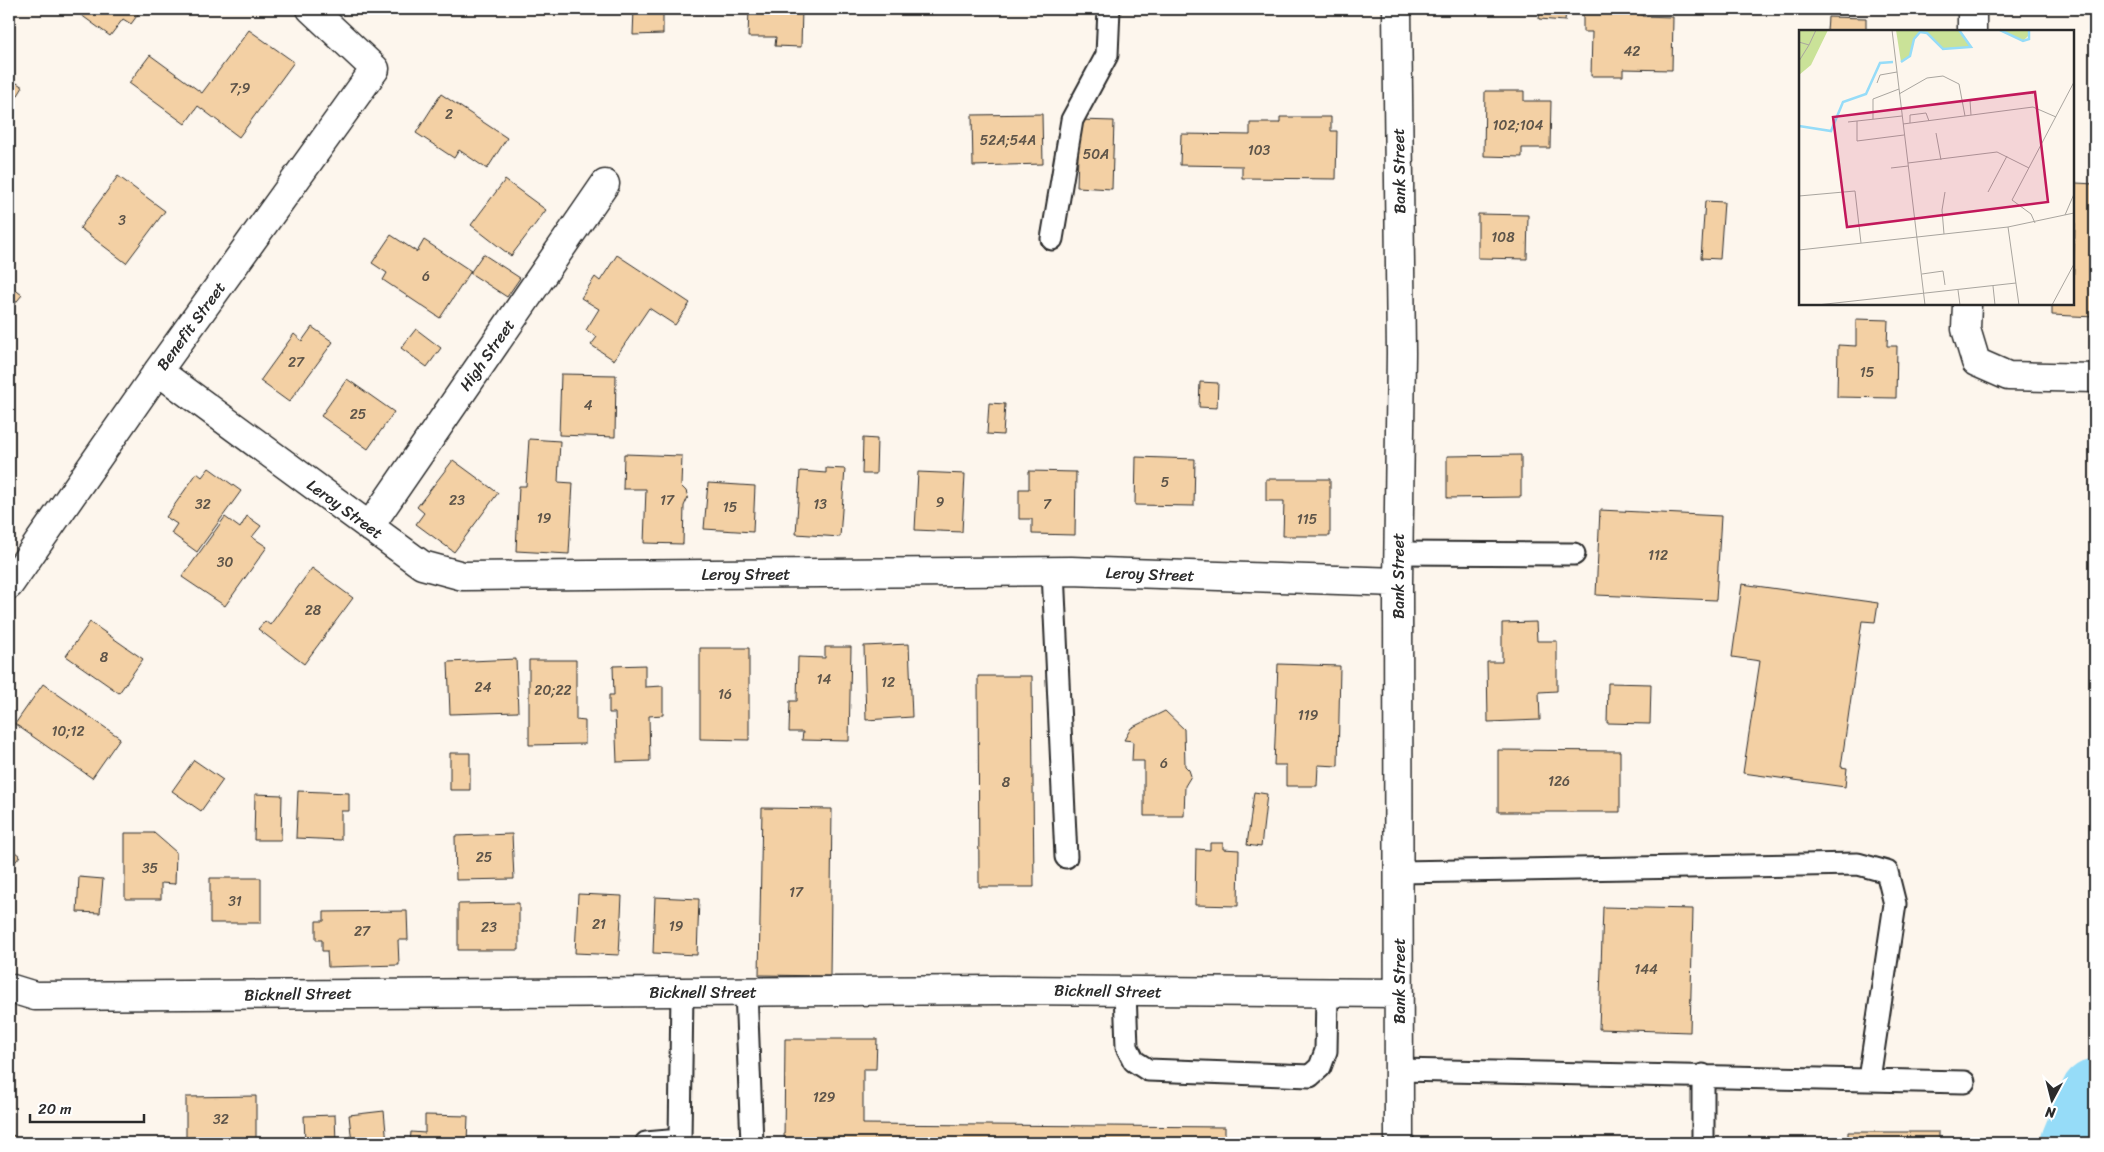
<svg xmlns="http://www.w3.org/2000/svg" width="2104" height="1152" font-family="Sriracha,sans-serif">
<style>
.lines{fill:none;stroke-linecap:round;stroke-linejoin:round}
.river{stroke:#96dcf8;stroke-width:69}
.building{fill:#f3d0a4;stroke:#2b2b2b}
.lane-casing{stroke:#2b2b2b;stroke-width:25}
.street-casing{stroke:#2b2b2b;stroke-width:31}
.lane{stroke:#fff;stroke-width:21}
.street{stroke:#fff;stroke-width:28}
.labels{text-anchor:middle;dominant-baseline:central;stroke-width:4.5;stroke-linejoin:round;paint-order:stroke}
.number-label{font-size:14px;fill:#5d5449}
.street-label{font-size:16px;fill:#2b2b2b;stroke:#fff}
.inset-river{fill:none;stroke:#96dcf8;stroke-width:2.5}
.inset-road{fill:none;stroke:#a9a59f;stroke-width:1}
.view{fill:#c2185b;fill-opacity:0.15;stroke:#c2185b;stroke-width:2.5}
.inset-edge{fill:none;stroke:#2b2b2b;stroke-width:2.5}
</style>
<rect width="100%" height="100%" fill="#fdf6ed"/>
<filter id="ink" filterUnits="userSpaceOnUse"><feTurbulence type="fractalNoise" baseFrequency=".02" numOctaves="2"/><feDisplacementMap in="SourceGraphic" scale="10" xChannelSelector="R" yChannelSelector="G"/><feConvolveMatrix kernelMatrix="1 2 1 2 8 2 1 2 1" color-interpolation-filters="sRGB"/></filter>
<g filter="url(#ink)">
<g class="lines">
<!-- river -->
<path class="river" d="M 2075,1143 L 2095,1094"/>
</g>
<!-- building -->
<path class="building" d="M 80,9 L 142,9 L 131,24 L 123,19 L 110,36 L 77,12 Z
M 634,9 L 663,9 L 663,34 L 633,35 Z
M 749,9 L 802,9 L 801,47 L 775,46 L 776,37 L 748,37 Z
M 1540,9 L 1566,9 L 1565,21 L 1539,19 Z
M 1583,9 L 1643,9 L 1642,16 L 1673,17 L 1672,70 L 1623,69 L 1623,76 L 1591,76 L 1592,32 L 1583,32 Z
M 2073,9 L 2093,9 L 2093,13 L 2073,13 Z
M 1828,17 L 1866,18 L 1866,31 L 1827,31 Z
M 249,30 L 294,62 L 239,137 L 198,106 L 185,124 L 129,83 L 150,55 L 202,93 Z
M 9,78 L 23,87 L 9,110 Z
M 1485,91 L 1524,91 L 1524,101 L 1551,101 L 1550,148 L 1522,148 L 1522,157 L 1484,156 Z
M 441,94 L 507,138 L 487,169 L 459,150 L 454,158 L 416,133 Z
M 1042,114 L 1043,164 L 973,166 L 972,115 Z
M 1280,117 L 1331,117 L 1331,131 L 1337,131 L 1336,179 L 1242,178 L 1242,166 L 1180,165 L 1181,134 L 1250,135 L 1250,123 L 1280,123 Z
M 1079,120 L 1114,121 L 1112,189 L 1077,187 Z
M 118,176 L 165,211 L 126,263 L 80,228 Z
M 505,180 L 546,210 L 511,256 L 471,225 Z
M 2076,183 L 2095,184 L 2095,317 L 2052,315 L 2052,304 L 2073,304 Z
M 1705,201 L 1724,202 L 1720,259 L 1701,258 Z
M 1478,214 L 1528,215 L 1527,259 L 1478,258 Z
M 391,235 L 417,252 L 424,240 L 471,271 L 440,318 L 383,280 L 387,273 L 372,263 Z
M 483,254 L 520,278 L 507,297 L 470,273 Z
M 617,255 L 690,303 L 675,325 L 649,308 L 614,360 L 591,345 L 597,337 L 586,330 L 599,309 L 581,298 L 595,277 L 600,281 Z
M 9,285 L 22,295 L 9,311 Z
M 1856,319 L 1888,320 L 1887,346 L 1897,346 L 1896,398 L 1837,397 L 1838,345 L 1856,346 Z
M 312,327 L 333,342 L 289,402 L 260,381 L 294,334 L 302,341 Z
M 416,329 L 441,348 L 427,367 L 401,348 Z
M 561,374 L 616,375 L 615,437 L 559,435 Z
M 347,379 L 394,412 L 368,449 L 321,416 Z
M 1200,382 L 1218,383 L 1217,408 L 1199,407 Z
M 989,403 L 1005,404 L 1003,435 L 987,434 Z
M 863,438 L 877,439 L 876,474 L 862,474 Z
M 529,439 L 560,441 L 558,482 L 573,483 L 569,554 L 516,551 L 519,486 L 526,486 Z
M 624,454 L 682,456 L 681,486 L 686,491 L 688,497 L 684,506 L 683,544 L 644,543 L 646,489 L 623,489 Z
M 1521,455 L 1521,497 L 1447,498 L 1447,456 Z
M 1136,457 L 1195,459 L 1194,506 L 1135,505 Z
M 453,460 L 498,493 L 454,552 L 416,524 L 424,513 L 417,507 Z
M 209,468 L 241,491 L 197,552 L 171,533 L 177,524 L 166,517 L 197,473 L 202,477 Z
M 826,468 L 845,469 L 840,537 L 796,534 L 800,471 L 826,473 Z
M 1029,471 L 1076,472 L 1075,535 L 1032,534 L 1032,519 L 1019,519 L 1019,489 L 1029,489 Z
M 918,472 L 965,474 L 962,532 L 915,530 Z
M 1266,479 L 1330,479 L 1330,536 L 1283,536 L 1284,501 L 1266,501 Z
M 708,483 L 755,486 L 753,532 L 704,529 Z
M 1600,510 L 1721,516 L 1716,600 L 1596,595 Z
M 247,516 L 261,526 L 252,537 L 267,547 L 225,606 L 182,577 L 225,517 L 240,528 Z
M 312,568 L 353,598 L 304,664 L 258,629 L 265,621 L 270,625 Z
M 1742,584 L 1878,603 L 1875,622 L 1862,621 L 1841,767 L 1847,768 L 1845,787 L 1743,773 L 1760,661 L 1732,657 Z
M 90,622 L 143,659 L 119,693 L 66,656 Z
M 1536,622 L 1537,641 L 1557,641 L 1557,691 L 1539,692 L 1540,720 L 1488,722 L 1487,662 L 1502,662 L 1502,623 Z
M 909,644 L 912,717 L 866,720 L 864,646 Z
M 825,647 L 851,647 L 849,741 L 802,740 L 803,732 L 789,732 L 790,701 L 797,701 L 798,657 L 825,658 Z
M 700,648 L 749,648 L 749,740 L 700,739 Z
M 516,659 L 518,712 L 450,714 L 448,662 Z
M 529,660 L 576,660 L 576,720 L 585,721 L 585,744 L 529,745 Z
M 1278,664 L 1340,666 L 1338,766 L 1318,765 L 1317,786 L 1286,786 L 1286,765 L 1274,765 Z
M 645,665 L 645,687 L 663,686 L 663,715 L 649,716 L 650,761 L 617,762 L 615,713 L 609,713 L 609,695 L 614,695 L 613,666 Z
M 978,676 L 1032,676 L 1034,887 L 979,887 Z
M 1608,683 L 1651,684 L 1650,724 L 1607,723 Z
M 43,684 L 120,738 L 92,778 L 15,724 Z
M 1165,711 L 1184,729 L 1185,766 L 1189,770 L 1191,776 L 1185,786 L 1184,816 L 1144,816 L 1144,761 L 1132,761 L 1133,741 L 1124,740 L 1131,728 Z
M 1498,750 L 1620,751 L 1620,812 L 1498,812 Z
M 450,753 L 470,753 L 470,790 L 450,790 Z
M 194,760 L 223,780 L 201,811 L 172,791 Z
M 298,791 L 349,793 L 349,811 L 341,811 L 341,840 L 296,838 Z
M 1254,792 L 1267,794 L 1261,847 L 1247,845 Z
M 255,794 L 282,795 L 281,840 L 254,840 Z
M 762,808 L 832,809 L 830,976 L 759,975 Z
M 125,833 L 154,833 L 176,852 L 175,884 L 161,883 L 161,899 L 125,899 Z
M 512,834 L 514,879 L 456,880 L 455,836 Z
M 1210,843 L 1223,843 L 1223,849 L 1239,850 L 1238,906 L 1195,905 L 1196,849 L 1210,850 Z
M 9,847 L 20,856 L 9,870 Z
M 79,877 L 103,879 L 100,913 L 77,912 Z
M 210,878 L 261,878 L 261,923 L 210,923 Z
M 578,894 L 622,896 L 619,955 L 575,953 Z
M 655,897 L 699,899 L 697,955 L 653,953 Z
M 519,903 L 519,950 L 458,950 L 458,904 Z
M 1603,907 L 1693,909 L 1690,1032 L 1599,1029 Z
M 407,911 L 408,940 L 398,940 L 399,965 L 328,967 L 327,951 L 322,951 L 322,940 L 316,940 L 316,921 L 324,921 L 324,912 Z
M 785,1039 L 877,1039 L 876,1069 L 863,1069 L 863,1124 L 1225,1127 L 1225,1143 L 784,1143 Z
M 256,1096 L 256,1143 L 172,1143 L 172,1141 L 186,1141 L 186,1097 Z
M 384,1111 L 387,1143 L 352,1143 L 349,1115 Z
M 335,1115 L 336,1143 L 305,1143 L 304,1116 Z
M 425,1115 L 468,1116 L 467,1143 L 410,1143 L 411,1132 L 425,1133 Z
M 1848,1132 L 1939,1132 L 1939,1143 L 1848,1143 Z
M 9,1134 L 15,1136 L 12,1143 L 9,1143 Z"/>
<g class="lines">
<defs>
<path id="lane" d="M 1052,239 L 1072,120 L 1107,55 L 1109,9
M 1398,553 L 1574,554
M 1053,571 L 1066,857
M 1399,872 L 1858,864 L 1887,872 L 1895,904 L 1869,1079
M 746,991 L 752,1143
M 1125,991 L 1127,1047 L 1134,1061 L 1148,1070 L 1310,1076 L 1320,1067 L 1326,1051 L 1327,993
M 1399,1070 L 1964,1082
M 646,1143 L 680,1140 L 682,992
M 1703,1143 L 1703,1075"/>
<path id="street" d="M 1397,9 L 1401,353 L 1398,582 L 1399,1143
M 1972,31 L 1972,9
M 1967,304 L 1966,329 L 1976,362 L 2008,376 L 2095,378
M 158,371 L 422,565 L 463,576 L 1071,571 L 1398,582
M 369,527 L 605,184
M 9,585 L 158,371 L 375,69 L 311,9
M 9,988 L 35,996 L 1002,990 L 1399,993"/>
</defs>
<!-- lane casing -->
<use href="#lane" class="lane-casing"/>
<!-- street casing -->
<use href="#street" class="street-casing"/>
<!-- lane -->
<use href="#lane" class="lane"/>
<!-- street -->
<use href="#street" class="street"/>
</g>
</g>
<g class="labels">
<!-- number labels -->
<g class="number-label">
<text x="1632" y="51">42</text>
<text x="240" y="88">7;9</text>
<text x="449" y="114">2</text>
<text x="1518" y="125">102;104</text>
<text x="1008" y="140">52A;54A</text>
<text x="1259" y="150">103</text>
<text x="1096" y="154">50A</text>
<text x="122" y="220">3</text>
<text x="1503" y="237">108</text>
<text x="426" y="276">6</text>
<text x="296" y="362">27</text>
<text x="1867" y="372">15</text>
<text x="588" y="405">4</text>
<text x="358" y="414">25</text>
<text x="1165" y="482">5</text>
<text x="457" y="500">23</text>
<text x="667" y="500">17</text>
<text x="940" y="502">9</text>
<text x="203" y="504">32</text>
<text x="820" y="504">13</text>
<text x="1047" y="504">7</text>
<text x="730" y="507">15</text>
<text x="544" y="518">19</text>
<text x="1307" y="519">115</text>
<text x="1658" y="555">112</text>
<text x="225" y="562">30</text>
<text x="313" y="610">28</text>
<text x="104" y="657">8</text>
<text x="824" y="679">14</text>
<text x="888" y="682">12</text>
<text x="483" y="687">24</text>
<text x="553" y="690">20;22</text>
<text x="725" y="694">16</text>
<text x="1308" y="715">119</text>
<text x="68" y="731">10;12</text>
<text x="1164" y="763">6</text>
<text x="1559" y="781">126</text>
<text x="1006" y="782">8</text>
<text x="484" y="857">25</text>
<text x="150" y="868">35</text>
<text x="796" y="892">17</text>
<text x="235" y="901">31</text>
<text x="599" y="924">21</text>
<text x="676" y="926">19</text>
<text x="489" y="927">23</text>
<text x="362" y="931">27</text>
<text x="1646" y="969">144</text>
<text x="824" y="1097">129</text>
<text x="221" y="1119">32</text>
</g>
<!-- street labels -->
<g class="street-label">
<text transform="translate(1399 171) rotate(-91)">Bank Street</text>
<text transform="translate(191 326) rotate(-54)">Benefit Street</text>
<text transform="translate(487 355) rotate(-55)">High Street</text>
<text transform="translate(345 509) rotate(36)">Leroy Street</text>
<text x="746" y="574">Leroy Street</text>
<text transform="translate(1150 574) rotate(2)">Leroy Street</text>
<text transform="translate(1398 576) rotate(-90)">Bank Street</text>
<text transform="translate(1399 981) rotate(-90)">Bank Street</text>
<text transform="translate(1108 991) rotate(1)">Bicknell Street</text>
<text x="703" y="992">Bicknell Street</text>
<text transform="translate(298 994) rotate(-1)">Bicknell Street</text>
</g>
</g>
<!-- overview -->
<g transform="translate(1799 30)">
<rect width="275" height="275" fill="#fdf6ed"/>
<path d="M 0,0 L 29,0 L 12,35 L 0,45 ZM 97,0 L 160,0 L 172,17 L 144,19 L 128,3 L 121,2 L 115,9 L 111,26 L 102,32 ZM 201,0 L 230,0 L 231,4 L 224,11 Z" fill="#cae298"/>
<path class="inset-river" d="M 201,0 L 224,11 L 230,9 L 230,0M 102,32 L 111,26 L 115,9 L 121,2 L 128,3 L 144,19 L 172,17 L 160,0M 0,96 L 32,101 L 44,72 L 67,64 L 81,33 L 94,32"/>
<path class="inset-road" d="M 93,0 L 126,275M 0,12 L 10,15 L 17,0M 0,31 L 10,15M 78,53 L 81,45 L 98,42M 100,64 L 128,48 L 144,46 L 160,54 L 166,86M 172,85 L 171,71 L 183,69M 74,89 L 74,69 L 100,59M 58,91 L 58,111 L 105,105M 49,92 L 103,86M 111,93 L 111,85 L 127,83 L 130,91M 104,94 L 234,77 L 257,87M 137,103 L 142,130M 109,133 L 198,122 L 230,138M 92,138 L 109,136M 189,162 L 208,126M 0,166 L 56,161 L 62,213M 266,185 L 275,164M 236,193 L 232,184 L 213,170 L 275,52M 209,197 L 220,275M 145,204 L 143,180 L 146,162M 0,220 L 209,197 L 275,183M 123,244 L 144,241 L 146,255M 194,256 L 196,275M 159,260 L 161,275M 18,275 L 217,253M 253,275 L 275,234"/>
<path class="view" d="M 236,62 L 249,172 L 48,197 L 34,87 Z"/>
<rect width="275" height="275" class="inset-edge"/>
</g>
<!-- margin -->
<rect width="2104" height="1152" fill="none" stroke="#fff" stroke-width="30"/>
<rect x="15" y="15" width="2074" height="1122" fill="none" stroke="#2b2b2b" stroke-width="2" filter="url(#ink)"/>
<!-- north arrow -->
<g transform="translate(2052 1100) rotate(187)" stroke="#ffffff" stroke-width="4" paint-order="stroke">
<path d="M0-4L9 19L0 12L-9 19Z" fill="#2b2b2b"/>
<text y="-8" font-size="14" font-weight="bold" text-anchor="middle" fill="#2b2b2b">N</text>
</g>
<!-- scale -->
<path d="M30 1114v8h114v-8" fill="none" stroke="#2b2b2b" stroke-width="2.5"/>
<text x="38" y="1114" font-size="15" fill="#2b2b2b" stroke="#ffffff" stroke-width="4" paint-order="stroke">20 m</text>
</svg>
